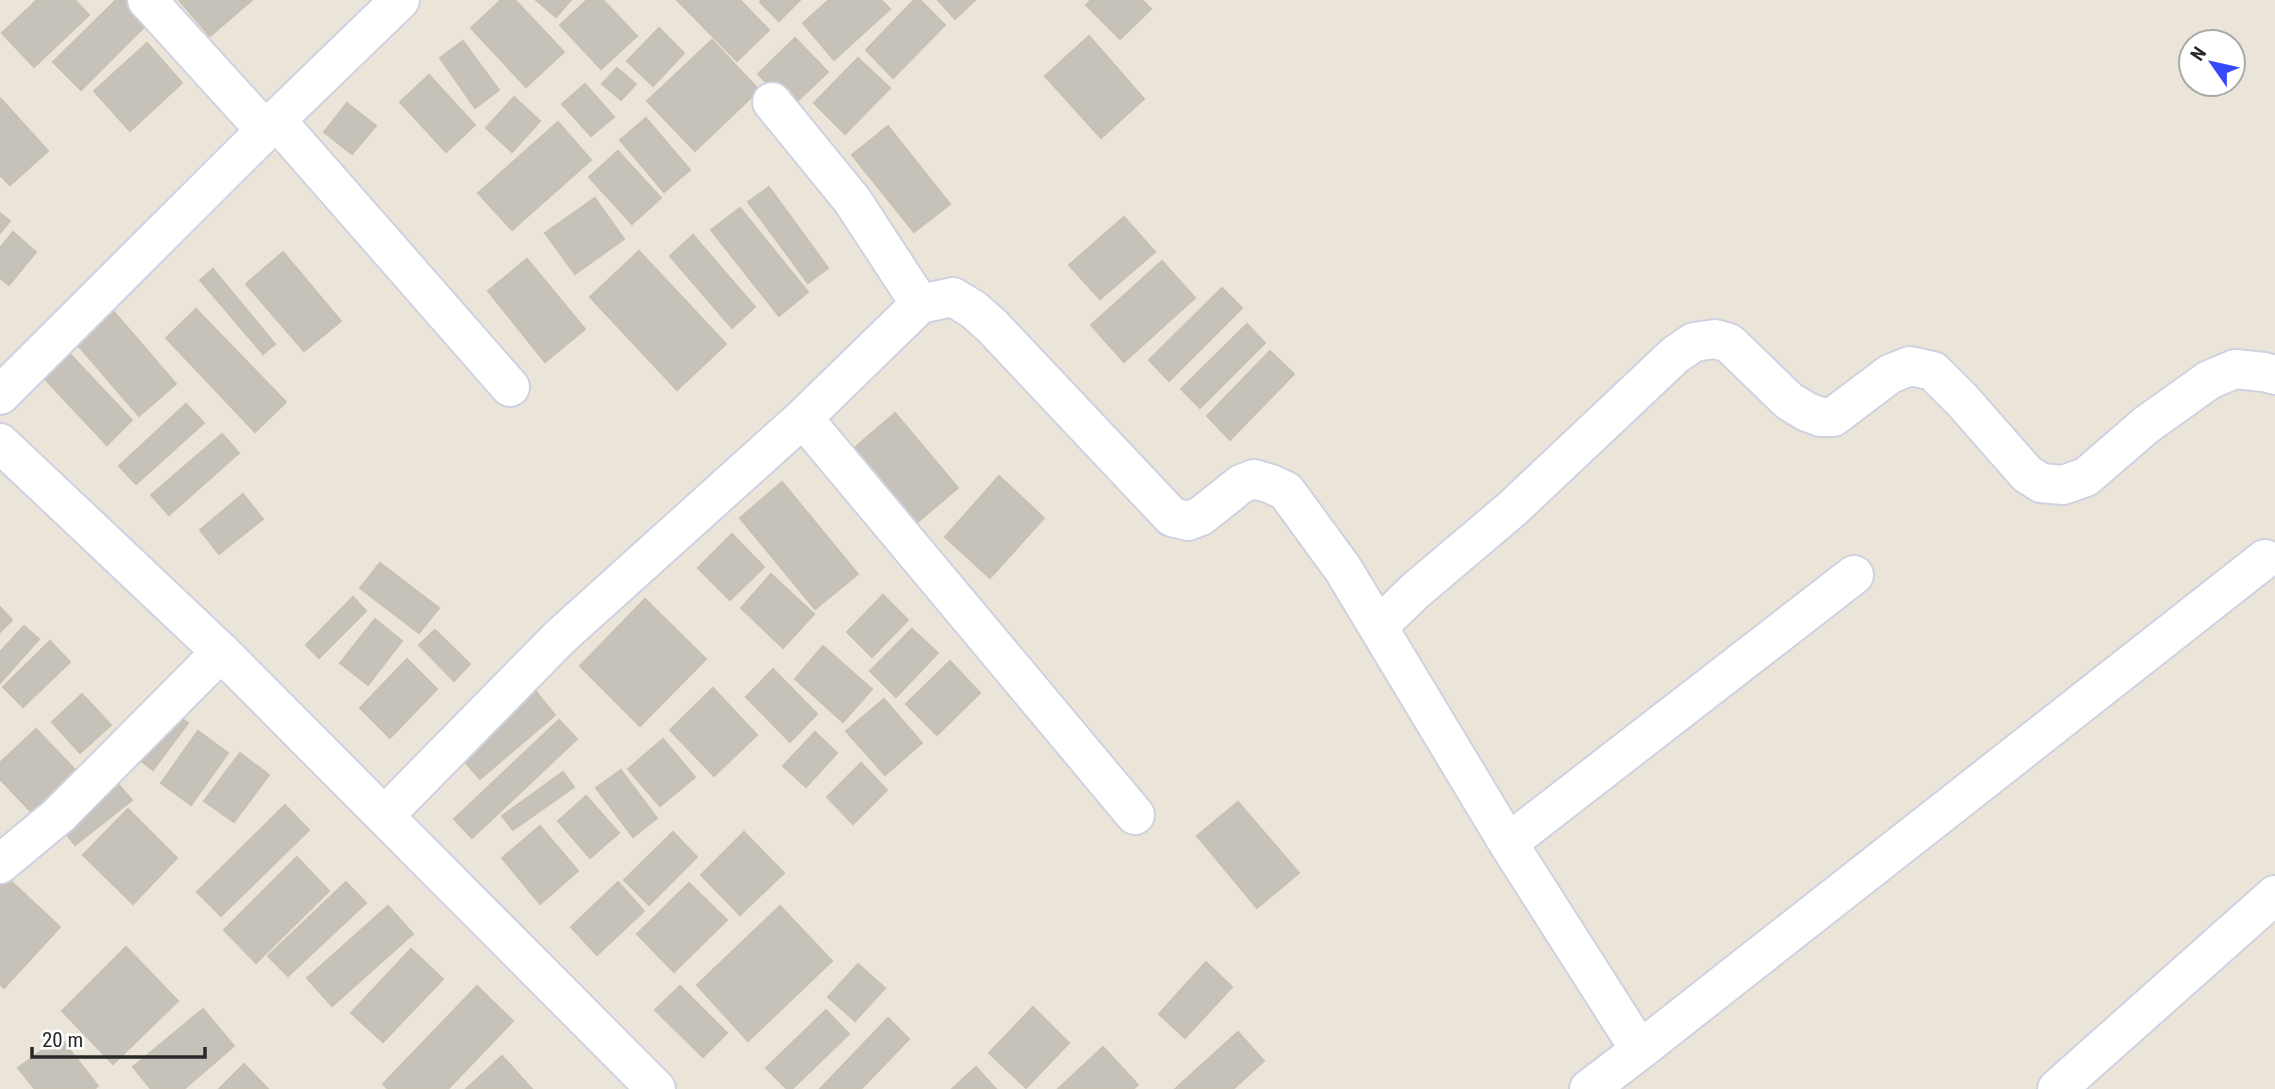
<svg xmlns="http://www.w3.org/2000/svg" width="2275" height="1089" font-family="'Roboto Condensed',sans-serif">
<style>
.building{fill:#c6c2b9;stroke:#c6c1b3;stroke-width:2}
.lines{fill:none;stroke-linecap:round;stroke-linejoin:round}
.minor-casing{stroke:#cfd1e1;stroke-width:42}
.minor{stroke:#fff;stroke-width:38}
</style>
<rect width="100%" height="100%" fill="#ebe5d9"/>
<!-- building -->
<path class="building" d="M 37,0 L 75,0 L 89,15 L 34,67 L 2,33 Z
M 116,0 L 128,0 L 149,22 L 81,90 L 53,62 Z
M 179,0 L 252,0 L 210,36 Z
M 501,0 L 515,0 L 564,52 L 526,87 L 471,28 Z
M 536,0 L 571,0 L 556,17 Z
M 587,0 L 603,0 L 637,36 L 601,69 L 560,25 Z
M 677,0 L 740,0 L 769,30 L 737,61 Z
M 762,0 L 800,0 L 779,21 L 760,2 Z
M 829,0 L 881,0 L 890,9 L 834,60 L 803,23 Z
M 914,0 L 920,0 L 945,25 L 893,78 L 866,50 Z
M 938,0 L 975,0 L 955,19 Z
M 1091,0 L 1142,0 L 1151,9 L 1120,39 L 1086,5 Z
M 659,28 L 684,53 L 653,86 L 627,61 Z
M 1089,36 L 1144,99 L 1101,138 L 1045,76 Z
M 795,38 L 828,72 L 791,107 L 758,74 Z
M 712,40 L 759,90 L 695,151 L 647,101 Z
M 463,41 L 499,90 L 475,108 L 440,58 Z
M 147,43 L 182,83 L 130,131 L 94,91 Z
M 858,58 L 890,88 L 845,134 L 814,103 Z
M 617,68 L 636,84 L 621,100 L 602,84 Z
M 429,75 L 475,125 L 446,152 L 400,102 Z
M 585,84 L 614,117 L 591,136 L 562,104 Z
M 514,97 L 540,121 L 512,152 L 486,128 Z
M 0,98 L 48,151 L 10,185 L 0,175 Z
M 347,103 L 376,126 L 352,154 L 324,132 Z
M 646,118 L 690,170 L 664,192 L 620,140 Z
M 558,122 L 591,160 L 512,230 L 478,193 Z
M 888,126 L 950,204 L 914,232 L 852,155 Z
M 618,151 L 661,198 L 632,224 L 589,177 Z
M 769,187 L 828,268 L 808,283 L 748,202 Z
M 595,198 L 624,239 L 575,274 L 545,233 Z
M 740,208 L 808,292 L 779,316 L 711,230 Z
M 0,213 L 10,221 L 0,233 Z
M 1124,217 L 1155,252 L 1100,299 L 1069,265 Z
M 13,232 L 36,252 L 9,285 L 0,278 L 0,248 Z
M 693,235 L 755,307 L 732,328 L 670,256 Z
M 639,251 L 726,344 L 677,390 L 590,297 Z
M 283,252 L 341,321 L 304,351 L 246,284 Z
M 527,259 L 585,329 L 545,362 L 488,291 Z
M 1162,261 L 1195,298 L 1124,362 L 1091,325 Z
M 213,269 L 275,344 L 263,354 L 200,280 Z
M 1222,288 L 1242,308 L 1169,381 L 1149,360 Z
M 196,309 L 286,402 L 255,432 L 166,338 Z
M 114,312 L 176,384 L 139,416 L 77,344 Z
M 1247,324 L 1265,343 L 1200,408 L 1181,389 Z
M 1270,351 L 1294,374 L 1230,440 L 1207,416 Z
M 68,352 L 132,420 L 107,445 L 42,376 Z
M 186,404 L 204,423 L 136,484 L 119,466 Z
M 895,413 L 958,488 L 914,525 L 852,450 Z
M 222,434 L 239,453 L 169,515 L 151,495 Z
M 999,476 L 1044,518 L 990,578 L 945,537 Z
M 782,482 L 858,574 L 815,609 L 740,518 Z
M 243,494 L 263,519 L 219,554 L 200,530 Z
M 732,534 L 764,567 L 730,600 L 698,568 Z
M 380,563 L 439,608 L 419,633 L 360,588 Z
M 771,574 L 814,614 L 783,648 L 741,608 Z
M 883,595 L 908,620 L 872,657 L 847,632 Z
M 353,597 L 366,611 L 319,658 L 306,645 Z
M 645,599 L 706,659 L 640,726 L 580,666 Z
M 0,607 L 12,620 L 0,632 Z
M 375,619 L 402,641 L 368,685 L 340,663 Z
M 24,626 L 39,639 L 0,683 L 0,652 Z
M 912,629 L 938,653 L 896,697 L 870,671 Z
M 435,630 L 470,664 L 454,681 L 419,645 Z
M 50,641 L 70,662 L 23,707 L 3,687 Z
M 823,646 L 872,689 L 843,722 L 795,679 Z
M 407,659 L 437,689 L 390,738 L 360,708 Z
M 950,661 L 980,693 L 937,735 L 906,704 Z
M 773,669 L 817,714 L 790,742 L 746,697 Z
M 533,688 L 555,715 L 480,779 L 457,753 Z
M 713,688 L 757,735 L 714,776 L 670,730 Z
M 82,694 L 111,725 L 80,753 L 52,722 Z
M 884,699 L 922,743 L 885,775 L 846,731 Z
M 169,709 L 188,723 L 153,770 L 135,756 Z
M 559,720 L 577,739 L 472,838 L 454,819 Z
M 36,729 L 82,777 L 39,820 L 0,779 L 0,763 Z
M 198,731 L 228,753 L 191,805 L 161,783 Z
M 815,732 L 837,753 L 806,787 L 783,766 Z
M 663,739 L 695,777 L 660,806 L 628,769 Z
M 240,753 L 269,775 L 234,822 L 204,801 Z
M 861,763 L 887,790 L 853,824 L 827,797 Z
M 621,770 L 657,818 L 633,837 L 596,788 Z
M 563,772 L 574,787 L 513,830 L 502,816 Z
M 112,777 L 132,800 L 75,845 L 56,821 Z
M 586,796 L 619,833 L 590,858 L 558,821 Z
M 1238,802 L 1299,873 L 1257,908 L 1197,836 Z
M 285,805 L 309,830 L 221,916 L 197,892 Z
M 128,809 L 177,858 L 133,904 L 83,855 Z
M 540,826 L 578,871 L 540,904 L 502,858 Z
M 673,832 L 697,857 L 649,905 L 624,880 Z
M 744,832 L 784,873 L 740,915 L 701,875 Z
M 297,857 L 329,891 L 256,963 L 224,930 Z
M 0,871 L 60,927 L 4,988 L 0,984 Z
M 346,882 L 366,903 L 288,976 L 268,956 Z
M 618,882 L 644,911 L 597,955 L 571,927 Z
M 689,883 L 727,920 L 674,972 L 637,934 Z
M 388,906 L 413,934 L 332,1006 L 307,978 Z
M 780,906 L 832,961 L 748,1041 L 697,985 Z
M 126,947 L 178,1001 L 113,1064 L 62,1011 Z
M 411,949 L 443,979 L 383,1042 L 351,1013 Z
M 1206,962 L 1232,987 L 1185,1038 L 1159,1014 Z
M 858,964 L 885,988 L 855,1021 L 828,997 Z
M 477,986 L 513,1021 L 448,1089 L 388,1089 L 383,1084 Z
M 680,986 L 727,1033 L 703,1057 L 655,1010 Z
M 1033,1007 L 1069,1043 L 1026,1088 L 989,1053 Z
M 203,1009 L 234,1046 L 184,1089 L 151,1089 L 133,1067 Z
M 826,1010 L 849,1034 L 792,1089 L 787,1089 L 766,1068 Z
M 888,1018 L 909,1039 L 861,1089 L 820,1089 Z
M 1238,1032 L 1264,1061 L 1233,1089 L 1175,1089 Z
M 60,1037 L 98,1086 L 94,1089 L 35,1089 L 18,1068 Z
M 1103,1047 L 1138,1085 L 1133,1089 L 1058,1089 Z
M 502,1056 L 532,1089 L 466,1089 Z
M 244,1064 L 268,1089 L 219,1089 Z
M 976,1067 L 996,1089 L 952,1089 Z"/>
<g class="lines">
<defs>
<path id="minor" d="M 147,0 L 265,130
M 772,102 L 852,200 L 920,304
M 276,120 L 510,387
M 0,395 L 276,120 L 400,0
M 803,418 L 1135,815
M 0,443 L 221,652 L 656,1089
M 1379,626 L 1415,591 L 1513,508 L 1675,355 L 1694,342 L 1715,339 L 1729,343 L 1789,401 L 1807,412 L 1821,417 L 1833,417 L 1890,374 L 1910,366 L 1933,371 L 1962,400 L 2027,474 L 2041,483 L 2063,485 L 2086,477 L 2146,425 L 2209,380 L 2235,369 L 2264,372 L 2275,375
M 385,815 L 560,637 L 803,418 L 920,304 L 953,297 L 974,310 L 992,326 L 1172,517 L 1188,521 L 1201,516 L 1241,484 L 1254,479 L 1271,484 L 1286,491 L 1343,569 L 1508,843 L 1640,1050 L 2265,559
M 1508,843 L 1854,575
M 0,864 L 59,815 L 221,652
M 1589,1089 L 1640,1050
M 2057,1089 L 2275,895"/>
</defs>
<!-- minor casing -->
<use href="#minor" class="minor-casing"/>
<!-- minor -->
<use href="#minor" class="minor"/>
</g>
<!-- north arrow -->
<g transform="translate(2212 63) rotate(304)"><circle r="33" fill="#ffffff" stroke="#a9a9a9" stroke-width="2"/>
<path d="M0-5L12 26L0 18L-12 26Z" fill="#3849fa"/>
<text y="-10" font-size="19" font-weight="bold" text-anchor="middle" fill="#282828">N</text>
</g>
<!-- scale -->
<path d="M32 1047v10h173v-10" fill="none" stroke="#282828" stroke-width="3.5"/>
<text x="42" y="1047" font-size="21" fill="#282828" stroke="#ffffff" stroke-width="5" paint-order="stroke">20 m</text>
</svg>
